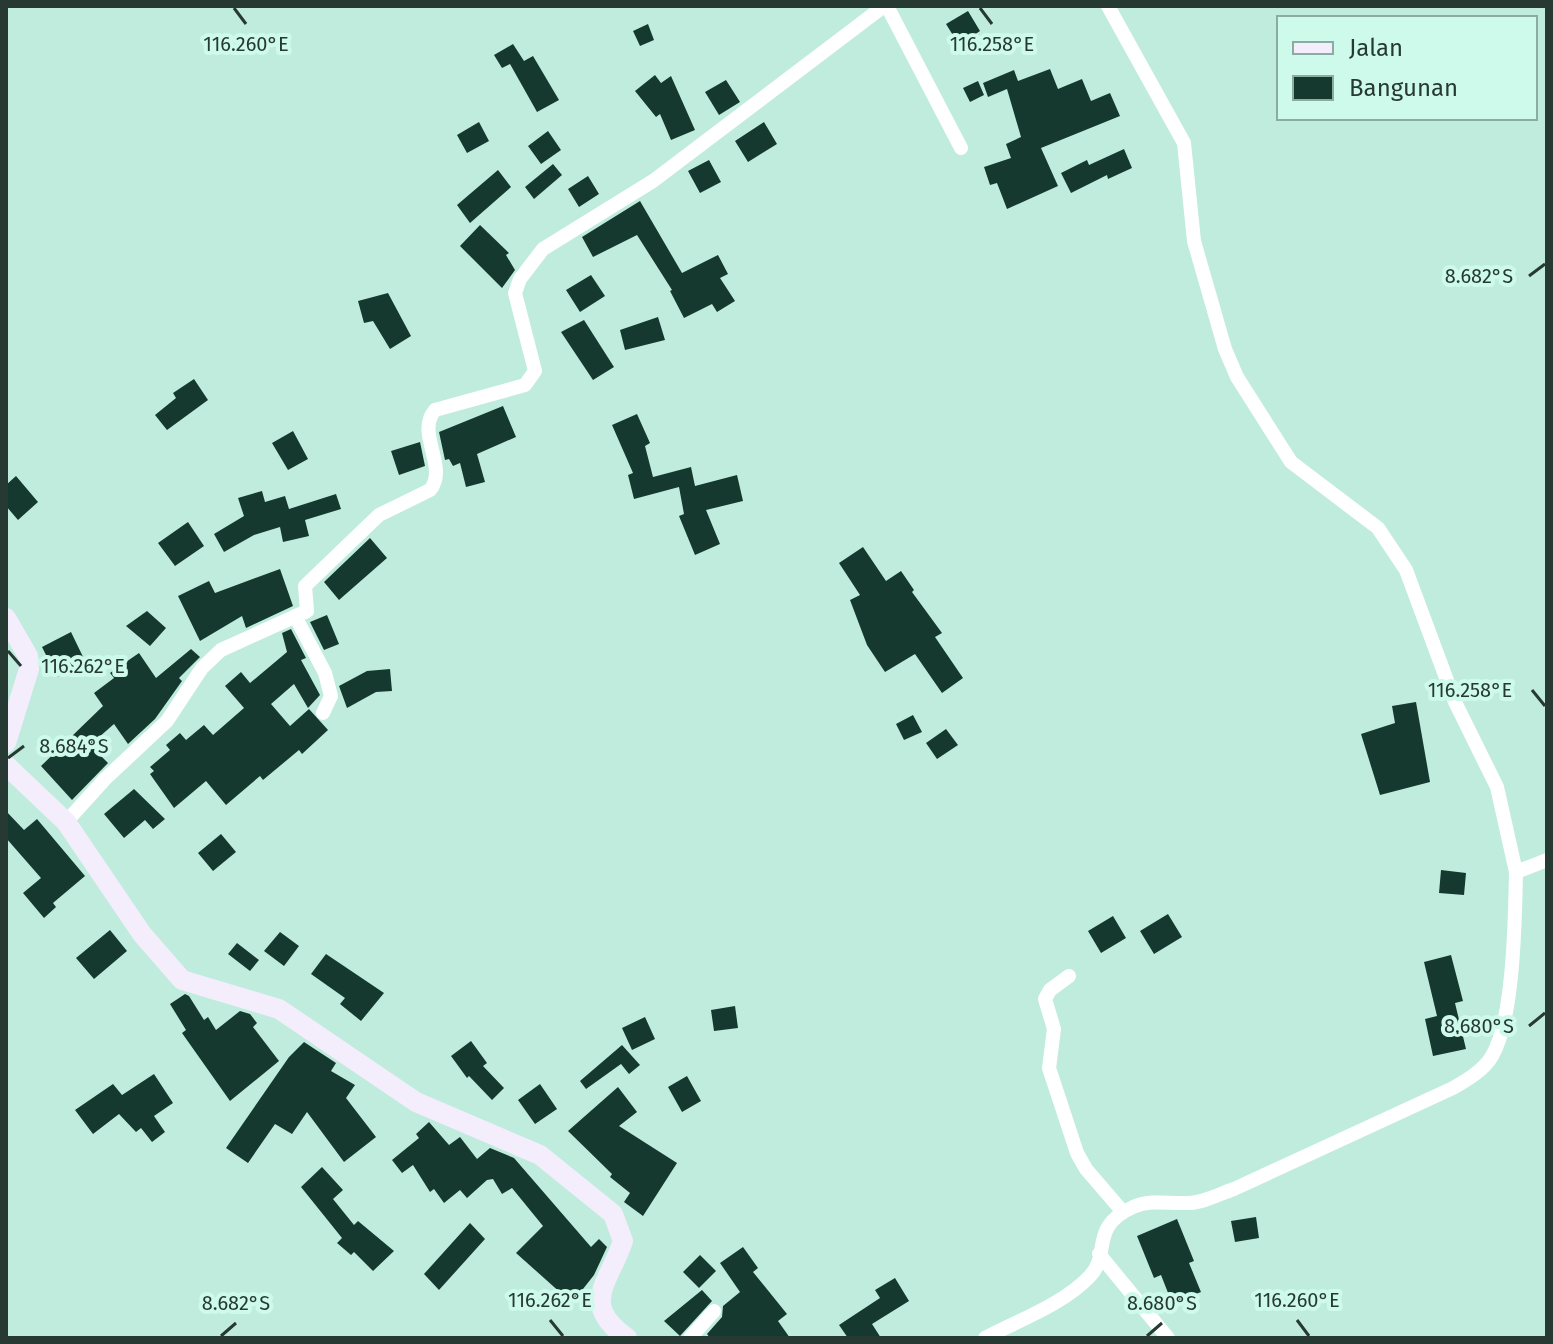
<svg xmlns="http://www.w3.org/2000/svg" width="1553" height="1344" font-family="'Fira Sans',sans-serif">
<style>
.building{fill:#15392f}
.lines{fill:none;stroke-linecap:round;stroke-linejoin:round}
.street{stroke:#fff;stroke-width:14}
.secondary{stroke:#f3edfc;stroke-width:20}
.ticks{fill:none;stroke:#273933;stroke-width:3}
.ticks-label{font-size:20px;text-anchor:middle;fill:#273933;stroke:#cdfaeb;stroke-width:8;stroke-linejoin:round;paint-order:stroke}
</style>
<rect width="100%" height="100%" fill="#c0ecde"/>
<!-- building -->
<path class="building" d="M 968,11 L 980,31 L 959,45 L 946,24 Z
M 648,24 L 654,40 L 640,46 L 633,31 Z
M 513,44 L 524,61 L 533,56 L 559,100 L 537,112 L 510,64 L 502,68 L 494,55 Z
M 1050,69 L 1058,89 L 1082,79 L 1091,101 L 1110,93 L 1120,116 L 1041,148 L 1058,186 L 1007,209 L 997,183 L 990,185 L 984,167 L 1011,158 L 1006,144 L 1021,137 L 1007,89 L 988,97 L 983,83 L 1014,70 L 1018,81 Z
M 655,75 L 661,83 L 671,76 L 695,130 L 671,140 L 660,114 L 656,117 L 635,91 Z
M 726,80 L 740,102 L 719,115 L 705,92 Z
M 978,81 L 984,95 L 970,102 L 963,88 Z
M 479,122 L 489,141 L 467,153 L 457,135 Z
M 764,122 L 777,144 L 748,162 L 735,141 Z
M 548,131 L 561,150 L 541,164 L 528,146 Z
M 1124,149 L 1132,168 L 1108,179 L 1107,175 L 1071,193 L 1061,173 L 1087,160 L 1089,165 Z
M 709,160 L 721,182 L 700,193 L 688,171 Z
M 553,164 L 562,175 L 534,199 L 525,187 Z
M 498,170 L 511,187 L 470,223 L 457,205 Z
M 588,176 L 599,194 L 579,207 L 568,189 Z
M 640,201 L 682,273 L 718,255 L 728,274 L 720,278 L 735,301 L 717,312 L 712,304 L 684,318 L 670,291 L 672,290 L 637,235 L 593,257 L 582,237 Z
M 480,225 L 509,253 L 506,255 L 515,270 L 502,288 L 460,246 Z
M 591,275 L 605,296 L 580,312 L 566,290 Z
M 388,293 L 411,336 L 390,349 L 373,321 L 364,323 L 358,301 Z
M 658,317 L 665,340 L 625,350 L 620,330 Z
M 584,320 L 614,367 L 593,380 L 561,332 Z
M 194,379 L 208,400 L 167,430 L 155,415 L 176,398 L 173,393 Z
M 503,406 L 516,437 L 477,454 L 485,482 L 466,487 L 460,463 L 453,466 L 449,459 L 445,460 L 439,432 Z
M 637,414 L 650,443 L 645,446 L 653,477 L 691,467 L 695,486 L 737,475 L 743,501 L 706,510 L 720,544 L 695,555 L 679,516 L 684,514 L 679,487 L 634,499 L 628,475 L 633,473 L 612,425 Z
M 293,431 L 308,459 L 288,470 L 272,443 Z
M 420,442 L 425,466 L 399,475 L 391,451 Z
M 16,476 L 38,502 L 18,520 L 6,506 L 6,485 Z
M 262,491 L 265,502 L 285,496 L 289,509 L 336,494 L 341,509 L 305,520 L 309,536 L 283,542 L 280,527 L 254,535 L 224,552 L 214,534 L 244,516 L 238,498 Z
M 188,522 L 204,546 L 175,566 L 158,543 Z
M 370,538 L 387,558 L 339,600 L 324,582 Z
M 863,547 L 886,581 L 901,571 L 914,590 L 912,592 L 942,633 L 935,637 L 963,678 L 942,693 L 915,654 L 885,672 L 867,645 L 850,600 L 860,595 L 839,563 Z
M 280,569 L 293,606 L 246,628 L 242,616 L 200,641 L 178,596 L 209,581 L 215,593 Z
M 147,611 L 166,628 L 150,646 L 126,626 Z
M 327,615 L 339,644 L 324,650 L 310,622 Z
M 291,629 L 306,658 L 301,660 L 320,695 L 308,708 L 294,684 L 271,704 L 290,726 L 309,709 L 328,730 L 302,754 L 299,750 L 263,780 L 260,776 L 226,805 L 206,781 L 174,808 L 150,774 L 154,771 L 150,767 L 170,750 L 166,745 L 180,733 L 186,740 L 204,725 L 213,735 L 244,708 L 225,686 L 241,672 L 250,683 L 287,652 L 282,633 Z
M 71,632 L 86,663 L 57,677 L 42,647 Z
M 191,649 L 200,657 L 179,678 L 182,681 L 155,719 L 128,744 L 114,724 L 90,745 L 108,763 L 72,800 L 41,766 L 103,706 L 94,693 L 114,678 L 110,673 L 139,653 L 156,678 Z
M 390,669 L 392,691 L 376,692 L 347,708 L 339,686 L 367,671 Z
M 1416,702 L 1430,782 L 1380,795 L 1361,734 L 1395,723 L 1392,706 Z
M 913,715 L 922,732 L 904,740 L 896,724 Z
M 946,729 L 958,745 L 937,759 L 926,743 Z
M 134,789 L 165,819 L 153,829 L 145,820 L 124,838 L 104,814 Z
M 6,811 L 24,830 L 37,819 L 85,876 L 53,903 L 56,907 L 44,918 L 23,893 L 41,878 L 6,838 Z
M 221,834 L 236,852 L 213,871 L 198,853 Z
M 1441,870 L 1466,873 L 1464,895 L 1439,893 Z
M 1168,914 L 1182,937 L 1154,954 L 1140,931 Z
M 1113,916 L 1126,938 L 1101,953 L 1088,931 Z
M 110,930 L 127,951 L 94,979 L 76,958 Z
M 280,932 L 299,946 L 284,966 L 264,951 Z
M 237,943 L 259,960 L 250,971 L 228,954 Z
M 326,954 L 384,993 L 361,1021 L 340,1004 L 345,998 L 311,974 Z
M 1451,955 L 1463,1001 L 1455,1003 L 1466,1049 L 1433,1056 L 1425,1019 L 1437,1016 L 1424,962 Z
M 185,994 L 189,996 L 204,1020 L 208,1017 L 216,1030 L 240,1011 L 250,1014 L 257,1023 L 253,1027 L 279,1061 L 230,1101 L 182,1033 L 186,1030 L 170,1004 Z
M 735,1006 L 738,1028 L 714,1031 L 711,1010 Z
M 645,1017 L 655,1039 L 632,1050 L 622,1028 Z
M 471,1041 L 487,1063 L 483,1066 L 504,1088 L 492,1100 L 469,1076 L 467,1078 L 451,1056 Z
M 304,1042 L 336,1063 L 331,1071 L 355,1085 L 346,1098 L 376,1137 L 344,1162 L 307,1112 L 292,1134 L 275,1124 L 248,1163 L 226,1148 L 289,1057 Z
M 622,1045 L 640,1065 L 629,1074 L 621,1064 L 586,1089 L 580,1081 Z
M 154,1074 L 173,1103 L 154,1116 L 165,1132 L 152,1142 L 141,1128 L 136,1132 L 119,1114 L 93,1134 L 75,1110 L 113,1084 L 122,1095 Z
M 687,1076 L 701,1101 L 682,1112 L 668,1087 Z
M 540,1084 L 557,1109 L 535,1124 L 518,1100 Z
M 618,1087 L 637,1112 L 619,1126 L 677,1163 L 643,1216 L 624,1202 L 630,1193 L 610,1177 L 612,1174 L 568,1131 Z
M 429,1122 L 449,1145 L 460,1137 L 477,1159 L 490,1148 L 514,1158 L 591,1247 L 599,1239 L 607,1247 L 594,1275 L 572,1303 L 516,1253 L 543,1226 L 512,1188 L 502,1194 L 493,1179 L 487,1180 L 467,1198 L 460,1190 L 444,1203 L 434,1189 L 430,1192 L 413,1165 L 402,1173 L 392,1160 L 419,1138 L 416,1134 Z
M 322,1167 L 343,1190 L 333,1199 L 354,1225 L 358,1221 L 394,1251 L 373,1271 L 354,1252 L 351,1255 L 337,1243 L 342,1238 L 301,1187 Z
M 1256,1217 L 1259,1238 L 1235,1242 L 1231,1221 Z
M 1177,1219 L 1194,1261 L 1189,1263 L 1201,1292 L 1172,1303 L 1161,1275 L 1154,1278 L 1137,1236 Z
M 470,1223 L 485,1239 L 439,1290 L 424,1274 Z
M 743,1247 L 758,1268 L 753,1272 L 787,1314 L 778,1321 L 790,1338 L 710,1338 L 707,1334 L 722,1317 L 723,1306 L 740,1292 L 720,1263 Z
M 700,1255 L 716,1271 L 699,1288 L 683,1272 Z
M 895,1278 L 909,1301 L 872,1324 L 881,1338 L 848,1338 L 839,1325 L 880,1298 L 875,1290 Z
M 702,1290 L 712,1301 L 680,1336 L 664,1321 Z"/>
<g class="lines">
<!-- street -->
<path class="street" d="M 887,6 L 961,148
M 1108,6 L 1184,143 L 1194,241 L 1225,349 L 1237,377 L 1291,462 L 1378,528 L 1406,570 L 1455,702 L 1497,787 L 1516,872
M 295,616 L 325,673 L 331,696 L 323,713
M 66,822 L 105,779 L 167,721 L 202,668 L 221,650 L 307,611 L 305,586 L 379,515 L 430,490 C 449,467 415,433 435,410 L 525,385 L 535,371 L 515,293 L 520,279 L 543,249 L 653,181 L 884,6
M 1069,976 L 1050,990 L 1045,999 L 1054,1029 L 1049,1068 L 1077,1153 L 1086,1169 L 1123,1212
M 1099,1254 L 1168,1338
M 690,1338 L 714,1311
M 985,1338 C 1019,1320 1064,1304 1090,1276 C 1111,1254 1089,1227 1133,1207 C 1151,1199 1169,1204 1188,1203 C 1203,1203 1219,1194 1234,1189 L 1453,1088 C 1467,1080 1484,1070 1492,1056 C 1514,1019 1515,917 1516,872 L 1547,860"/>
<!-- secondary -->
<path class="secondary" d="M 6,618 L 28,656 L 29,669 L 6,743
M 6,765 L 66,822 L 142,934 L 182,980 L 279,1009 L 416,1102 L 540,1155 L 613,1214 L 623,1241 C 609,1283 579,1304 627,1338"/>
</g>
<!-- ticks -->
<path class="ticks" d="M 234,8 L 246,24M 980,8 L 992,24M 1529,276 L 1545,264M 8,651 L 21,666M 1532,690 L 1545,706M 8,758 L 24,746M 1529,1026 L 1545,1013M 550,1320 L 563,1336M 1297,1320 L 1309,1336M 221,1336 L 236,1323M 1147,1336 L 1162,1323"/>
<g class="ticks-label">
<text x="246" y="51">116.260°E</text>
<text x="992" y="51">116.258°E</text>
<text x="1479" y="283">8.682°S</text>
<text x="83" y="673">116.262°E</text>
<text x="1470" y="697">116.258°E</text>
<text x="74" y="753">8.684°S</text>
<text x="1479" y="1033">8.680°S</text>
<text x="550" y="1307">116.262°E</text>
<text x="1297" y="1307">116.260°E</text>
<text x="236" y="1310">8.682°S</text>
<text x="1162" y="1310">8.680°S</text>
</g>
<!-- border -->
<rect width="1553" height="1344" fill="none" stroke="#273933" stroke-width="16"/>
<!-- legend -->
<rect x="1277" y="16" width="260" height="104" fill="#cdfaeb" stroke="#8bada1" stroke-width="2"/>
<rect x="1293" y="42" width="40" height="12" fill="#f3edfc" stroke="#8bada1" stroke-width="2"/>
<text x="1349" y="56" font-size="24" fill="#273933">Jalan</text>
<rect x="1293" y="76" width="40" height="24" fill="#15392f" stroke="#8bada1" stroke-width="2"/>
<text x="1349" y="96" font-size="24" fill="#273933">Bangunan</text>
</svg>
